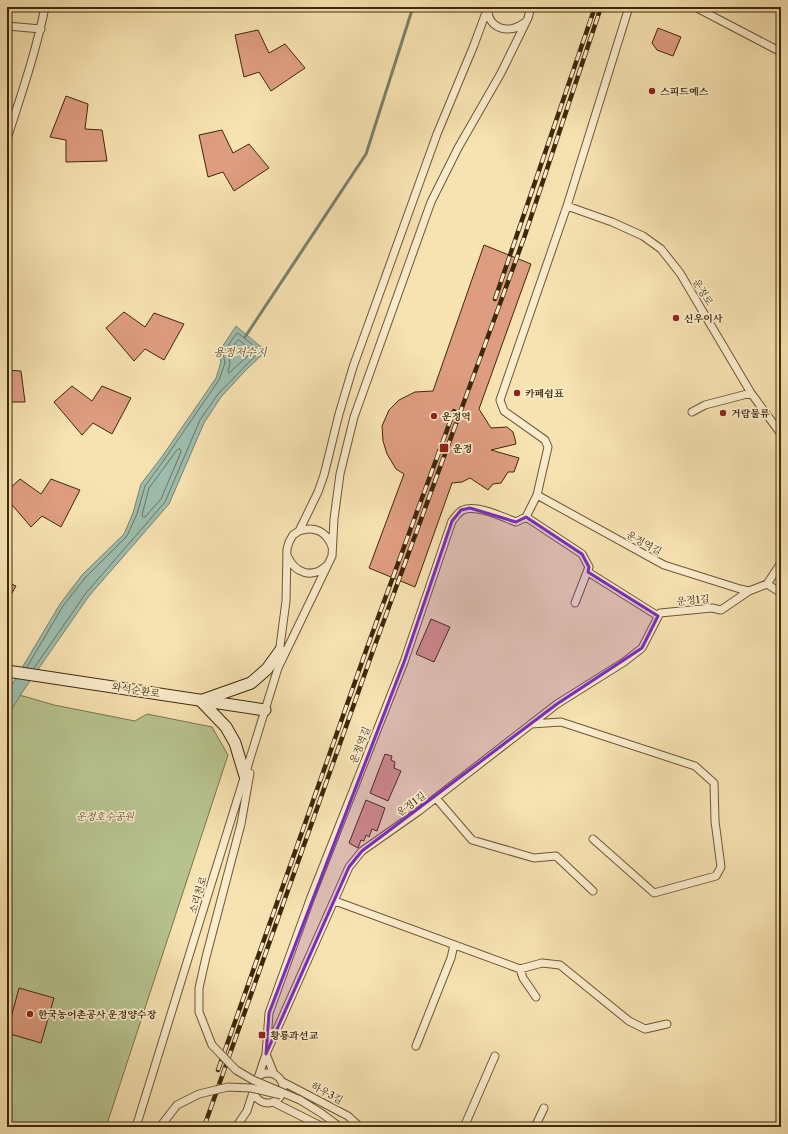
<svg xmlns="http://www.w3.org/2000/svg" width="788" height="1134" font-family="'Libre Caslon Text','Noto Serif KR',serif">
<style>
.green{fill:#b7c490;stroke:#7a764d}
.water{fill:#9dbdaf;stroke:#77816d}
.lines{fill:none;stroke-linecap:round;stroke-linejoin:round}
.shore{stroke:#6e725c;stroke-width:1}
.stream{stroke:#77816d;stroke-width:3}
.building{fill:#de9c80;stroke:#3e280a}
.street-casing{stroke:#6c5634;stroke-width:9}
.secondary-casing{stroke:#3e280a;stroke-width:13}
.street{stroke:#faeccc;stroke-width:7}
.secondary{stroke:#faeccc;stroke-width:11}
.rail-casing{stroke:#3e280a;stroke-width:4.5}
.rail{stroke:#faeccc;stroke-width:3;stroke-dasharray:9;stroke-linecap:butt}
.street-bridge-casing{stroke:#6c5634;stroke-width:9;stroke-linecap:butt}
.street-bridge{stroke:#faeccc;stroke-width:7}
.marked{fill:#7b2cbf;fill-opacity:0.2;stroke:#7b2cbf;stroke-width:3;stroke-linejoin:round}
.poi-dot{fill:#8f2418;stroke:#faeccc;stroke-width:1.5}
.labels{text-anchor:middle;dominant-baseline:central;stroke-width:3.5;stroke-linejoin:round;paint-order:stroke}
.poi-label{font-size:10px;font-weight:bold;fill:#3e280a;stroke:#faeccc;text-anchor:start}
.street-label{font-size:10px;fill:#3e280a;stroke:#faeccc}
.park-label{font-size:10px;font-style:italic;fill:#5c4f2c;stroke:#faeccc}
.water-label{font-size:11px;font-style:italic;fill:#564d33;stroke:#faeccc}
</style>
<rect width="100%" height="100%" fill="#f7e2b1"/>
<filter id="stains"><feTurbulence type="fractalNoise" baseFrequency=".005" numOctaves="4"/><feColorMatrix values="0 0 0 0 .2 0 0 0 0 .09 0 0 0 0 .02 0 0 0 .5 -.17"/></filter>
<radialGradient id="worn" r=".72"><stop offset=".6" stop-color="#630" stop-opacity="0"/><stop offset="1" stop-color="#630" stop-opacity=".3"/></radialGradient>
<!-- green -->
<path class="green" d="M 7,694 L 23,696 L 54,705 L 135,721 L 147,714 L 212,727 L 228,755 L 106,1127 L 7,1127 Z"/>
<!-- water -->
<path class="water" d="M 236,326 L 266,351 L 245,371 L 221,397 L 204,423 L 169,504 L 89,596 L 21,694 L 7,717 L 7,693 L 60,604 L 82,575 L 124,534 L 133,513 L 141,484 L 161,458 L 216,378 L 221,362 L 218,353 Z"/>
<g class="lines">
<!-- shore -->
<path class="shore" d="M 239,340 L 251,350 L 252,352 L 229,373 L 228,371 L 230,363 L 228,354 L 237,341 Z
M 180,449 L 181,452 L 161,499 L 145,517 L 143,517 L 142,515 L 149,488 L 177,450 Z
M 27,667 L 63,606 L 85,578 L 127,536 L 137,514 L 145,486 L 164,460 L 219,380 L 225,363 L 223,353 L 236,334 L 238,333 L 259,350 L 259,352 L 218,394 L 200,420 L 165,502 L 86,593 L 34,668"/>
<!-- stream -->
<path class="stream" d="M 245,337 L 366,154 L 413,7"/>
</g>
<!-- building -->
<path class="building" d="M 658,28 L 681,37 L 673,56 L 657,50 L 652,43 Z
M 258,30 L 269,53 L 285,44 L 305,68 L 271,91 L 259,72 L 244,77 L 235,35 Z
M 66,96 L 88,104 L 85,129 L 102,130 L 107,161 L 66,162 L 66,140 L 50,137 Z
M 222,130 L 233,153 L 249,144 L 269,168 L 234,191 L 223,172 L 208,177 L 199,135 Z
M 484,245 L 531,264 L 479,409 L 491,428 L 507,427 L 513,432 L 515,439 L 516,444 L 491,450 L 519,458 L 514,472 L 508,472 L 501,483 L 493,484 L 488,490 L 470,478 L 462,482 L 452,483 L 415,587 L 369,568 L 404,474 L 396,469 L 387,454 L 383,441 L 382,426 L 389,410 L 399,400 L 415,392 L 433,391 Z
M 124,312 L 145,327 L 154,313 L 184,324 L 164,360 L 145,349 L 134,361 L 106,328 Z
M 7,370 L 21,371 L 25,402 L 7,402 Z
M 72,386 L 92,401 L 102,386 L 131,398 L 112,434 L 93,423 L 82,435 L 54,402 Z
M 20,479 L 41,494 L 51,479 L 80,490 L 61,527 L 42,516 L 31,527 L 7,499 L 7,491 Z
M 7,582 L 16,586 L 7,602 Z
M 431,619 L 450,627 L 434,662 L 416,654 Z
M 385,754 L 392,756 L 391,760 L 395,762 L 394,768 L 401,771 L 388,801 L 370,793 Z
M 366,800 L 385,808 L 377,831 L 372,829 L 369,837 L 366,835 L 364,841 L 361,840 L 358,848 L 349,843 Z
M 19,988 L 54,998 L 41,1043 L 7,1033 Z"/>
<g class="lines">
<defs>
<path id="street" d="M 488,7 C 486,29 510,35 524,23
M 695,7 L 781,52
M 7,26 L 41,29
M 7,139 C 21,95 36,52 45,7
M 567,206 L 612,222 L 643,236 L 661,249 L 680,273 L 751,393 L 781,434
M 692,412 L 705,405 L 751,393
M 537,495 L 664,565 L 740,589 L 749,591
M 526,517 L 582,554 L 589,567 L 575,603
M 299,531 C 314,526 327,531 332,547
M 288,557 C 295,573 312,579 326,566
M 588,572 L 658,616
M 767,584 L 781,593
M 279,654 L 286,601 L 287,549 L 289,542 L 293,535 L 299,531 L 318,492 L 324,475 L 339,414 L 353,367 L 437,134 L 474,45 L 488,7
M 531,724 L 561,722 L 695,766 L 714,783 L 715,821 L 721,867 L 716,876 L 654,893 L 593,839
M 436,798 L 472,840 L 534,858 L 556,856 L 593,891
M 241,824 L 250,773
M 335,901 L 520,969
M 536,997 L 523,978 L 520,969 L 542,963 L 560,965 L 629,1021 L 645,1029 L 667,1024
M 416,1046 L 451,958 L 454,945
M253 1088a15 15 0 1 1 30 0a15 15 0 1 1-30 0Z
M 274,1074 L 266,1054 L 269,1013 L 311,897 L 404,662 L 452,521 C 455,518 458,512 463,510 C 476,504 503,517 516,522 L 526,517 L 537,495 L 548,447 L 545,440 L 504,411 L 500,400 L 567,206 L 629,7
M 259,1075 L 266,1054 L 349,867 L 362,851 L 419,811 L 557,704 L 624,662 L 642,648 L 660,613 L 712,608 L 721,610 L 749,591 L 767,584 L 781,563
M 281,1081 L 348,1116 L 360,1127
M 300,1100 L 321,1113 L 340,1127
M 273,1102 L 323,1127
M 136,1127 L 278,668 L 332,556 L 334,519 L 340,474 L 354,417 L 431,202 L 458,148 L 501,73 L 528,18 L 531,7
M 236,1127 L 247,1111 L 253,1092
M 464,1127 L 495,1056
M 535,1127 L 544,1108"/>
<path id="secondary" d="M 7,671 L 265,710
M 200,700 L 226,727 L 235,743 L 245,776
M 203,700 L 251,683 L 267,669 L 280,651"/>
</defs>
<!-- street casing -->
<use href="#street" class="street-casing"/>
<!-- secondary casing -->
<use href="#secondary" class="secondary-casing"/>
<!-- street -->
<use href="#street" class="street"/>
<!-- secondary -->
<use href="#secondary" class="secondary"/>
<defs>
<path id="rail" d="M 495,299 L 595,7
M 218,1070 L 368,645 L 454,411
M 204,1127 L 375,645 L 524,238 L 601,7"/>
</defs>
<!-- rail casing -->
<use href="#rail" class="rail-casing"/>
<!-- rail -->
<use href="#rail" class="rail"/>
<defs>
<path id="street-bridge" d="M 241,824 L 206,957 L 199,988 L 199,1012 L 212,1045 L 236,1070 L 253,1080 L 300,1100
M 160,1127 L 177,1105 L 199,1094 L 228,1087 L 251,1088 L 281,1095"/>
</defs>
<!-- street-bridge casing -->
<use href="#street-bridge" class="street-bridge-casing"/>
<!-- street-bridge -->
<use href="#street-bridge" class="street-bridge"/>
</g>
<!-- marked area -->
<path class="marked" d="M 470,508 L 516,522 L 526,517 L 582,554 L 589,567 L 588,572 L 658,616 L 642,648 L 557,704 L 362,851 L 349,867 L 266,1054 L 269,1013 L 404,662 L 452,521 L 461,510 Z"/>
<!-- markers -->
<g class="poi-dot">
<circle cx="652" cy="91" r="4"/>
<circle cx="676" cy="318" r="4"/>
<circle cx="517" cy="393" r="4"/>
<circle cx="723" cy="413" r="4"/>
<circle cx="434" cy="416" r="4"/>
<rect x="439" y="443" width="10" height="10" rx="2"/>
<circle cx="30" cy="1014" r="4"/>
<rect x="258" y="1031" width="8" height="8" rx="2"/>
</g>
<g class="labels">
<!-- poi labels -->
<g class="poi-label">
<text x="660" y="91">스피드예스</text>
<text x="684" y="318">신우이사</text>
<text x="525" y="393">카페쉼표</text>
<text x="731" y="413">거람물류</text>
<text x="442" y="416">운정역</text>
<text x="453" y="448">운정</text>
<text x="38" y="1014">한국농어촌공사 운정양수장</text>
<text x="270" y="1035">황룡과선교</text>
</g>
<!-- street labels -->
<g class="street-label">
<text transform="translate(703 292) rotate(59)">운정로</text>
<text transform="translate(644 543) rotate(29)">운정역길</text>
<text transform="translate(693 600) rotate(-5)">운정1길</text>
<text transform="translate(136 690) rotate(9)">와석순환로</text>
<text transform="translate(360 745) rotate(-68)">운정역길</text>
<text transform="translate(411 804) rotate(-36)">운정1길</text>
<text transform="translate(198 895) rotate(-73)">소리천로</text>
<text transform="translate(327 1093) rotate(28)">하우3길</text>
</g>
<!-- park labels -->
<g class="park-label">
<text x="105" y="816">운정호수공원</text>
</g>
<!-- water labels -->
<g class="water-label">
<text x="240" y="352">용정저수지</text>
</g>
</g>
<!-- margin -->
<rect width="788" height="1134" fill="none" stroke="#f7e2b1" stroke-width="24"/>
<rect x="8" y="8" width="772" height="1118" fill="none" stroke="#3e280a" stroke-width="2"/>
<rect x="12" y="12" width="764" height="1110" fill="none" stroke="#3e280a"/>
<rect width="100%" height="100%" filter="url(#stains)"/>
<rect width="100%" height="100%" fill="url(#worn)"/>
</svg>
